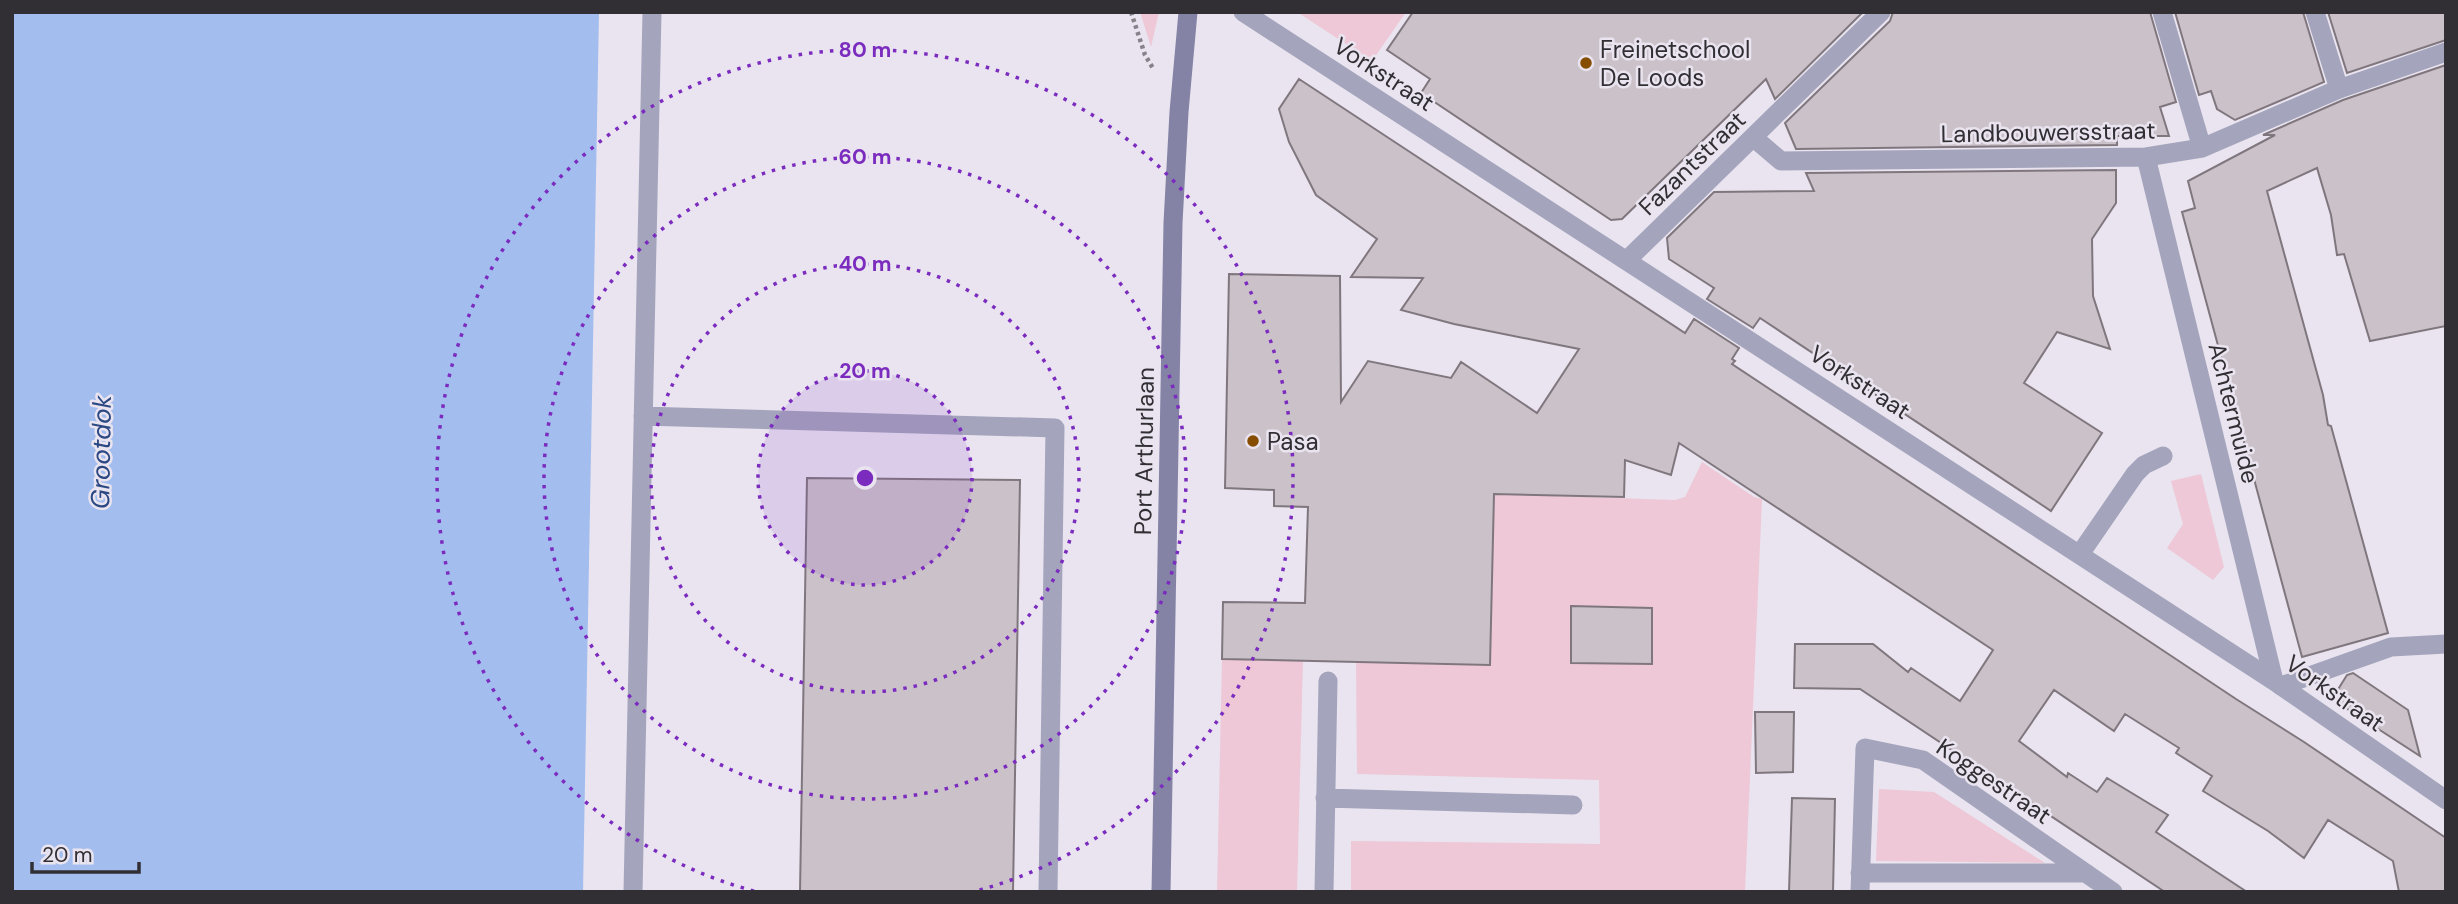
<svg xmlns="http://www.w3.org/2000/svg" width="2458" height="904" font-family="'DM Sans',sans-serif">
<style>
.green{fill:#eec8d6}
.water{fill:#a3bdee}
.building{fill:#cbc1c9;stroke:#80777e;stroke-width:2}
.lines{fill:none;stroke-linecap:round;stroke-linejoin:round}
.path{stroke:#86828a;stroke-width:4.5;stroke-dasharray:3.5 3.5;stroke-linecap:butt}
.service{stroke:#a4a4bc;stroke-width:19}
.minor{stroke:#a4a4bc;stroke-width:19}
.secondary{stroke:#8483a6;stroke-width:19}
.ring{fill:none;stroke:#7b2cbf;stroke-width:3.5;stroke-dasharray:3.5 7}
.poi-dot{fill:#864d01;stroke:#e9e4ef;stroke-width:2.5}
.labels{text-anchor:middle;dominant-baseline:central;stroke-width:5;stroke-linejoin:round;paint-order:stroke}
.poi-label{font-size:24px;fill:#322f34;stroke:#e9e4ef;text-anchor:start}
.street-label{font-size:24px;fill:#322f34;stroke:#e9e4ef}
.water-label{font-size:26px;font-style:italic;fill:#2b4883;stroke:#e9e4ef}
.centre{fill:#7b2cbf;stroke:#e9e4ef;stroke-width:3.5}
.ring-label{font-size:21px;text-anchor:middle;font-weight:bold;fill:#7b2cbf;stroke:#e9e4ef;stroke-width:5;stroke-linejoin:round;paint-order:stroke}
</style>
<rect width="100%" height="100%" fill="#e9e4ef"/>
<!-- green -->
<path class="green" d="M 1140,12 L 1159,12 L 1151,47 Z
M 1297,12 L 1406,12 L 1372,61 Z
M 1702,462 L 1754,497 L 1762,499 L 1745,892 L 1351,892 L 1351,841 L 1600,844 L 1599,780 L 1357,774 L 1356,661 L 1490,664 L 1494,494 L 1675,500 L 1685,497 Z
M 2201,474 L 2224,567 L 2213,580 L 2167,548 L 2183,524 L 2171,481 Z
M 1222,659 L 1303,660 L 1297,892 L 1217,892 Z
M 1879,789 L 1934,792 L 2045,863 L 1876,861 Z"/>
<!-- water -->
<path class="water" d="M 12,12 L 599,12 L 583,892 L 12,892 Z"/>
<!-- building -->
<path class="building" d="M 1413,12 L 1863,12 L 1775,99 L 1766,79 L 1622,219 L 1611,220 L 1421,93 L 1430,79 L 1387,50 Z
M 1893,12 L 2150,12 L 2176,102 L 2160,107 L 2169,136 L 2117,136 L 2117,145 L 1796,149 L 1785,123 L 1890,21 Z
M 2175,12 L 2303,12 L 2324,82 L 2235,120 L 2217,109 L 2211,91 L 2199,95 Z
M 2328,12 L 2446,12 L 2446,40 L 2347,73 Z
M 2446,65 L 2446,326 L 2370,341 L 2344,254 L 2337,255 L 2331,215 L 2317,168 L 2267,191 L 2323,395 L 2328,425 L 2331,426 L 2388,633 L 2302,657 L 2182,212 L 2195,208 L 2188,181 L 2275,135 L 2263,135 L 2343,100 Z
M 1299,79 L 1685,333 L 1694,319 L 1739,348 L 1732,359 L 1735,361 L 1732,364 L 2236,699 L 2304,742 L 2446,838 L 2446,892 L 2399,892 L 2393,861 L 2328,820 L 2304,858 L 2268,831 L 2203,791 L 2212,776 L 2176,753 L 2179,748 L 2125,714 L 2114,731 L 2054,690 L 2019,741 L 2067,777 L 2068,773 L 2097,792 L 2107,778 L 2168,815 L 2156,832 L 2247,892 L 2165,892 L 1860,689 L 1794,688 L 1795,644 L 1873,644 L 1908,672 L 1911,668 L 1960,701 L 1993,650 L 1679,443 L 1671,475 L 1625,460 L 1624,497 L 1494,494 L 1490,665 L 1222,659 L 1223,602 L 1305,603 L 1308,507 L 1274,506 L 1274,490 L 1225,488 L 1229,274 L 1340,276 L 1341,402 L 1368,361 L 1451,378 L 1461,362 L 1537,413 L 1579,349 L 1454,324 L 1401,310 L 1423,278 L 1351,277 L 1377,239 L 1316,195 L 1289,142 L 1279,109 Z
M 2116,170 L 2116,203 L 2092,239 L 2093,296 L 2110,349 L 2057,332 L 2024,383 L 2102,433 L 2051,511 L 1760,318 L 1753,328 L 1707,299 L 1714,288 L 1669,259 L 1667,238 L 1714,192 L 1814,191 L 1806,173 Z
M 807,478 L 1020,480 L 1013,892 L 800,892 Z
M 1571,606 L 1652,608 L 1652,664 L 1571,663 Z
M 2353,673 L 2408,710 L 2420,756 L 2332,699 L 2347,675 Z
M 1755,712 L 1794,712 L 1793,772 L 1756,773 Z
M 1792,798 L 1835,799 L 1833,892 L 1789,892 Z"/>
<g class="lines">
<!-- path -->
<path class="path" d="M 1131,12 L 1145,55 L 1154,70"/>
<!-- service -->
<path class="service" d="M 643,416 L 1055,428 L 1048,892
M 2080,554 L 2135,474 L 2144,465 L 2163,456
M 2281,686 L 2391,647 L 2446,644
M 1325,798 L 1573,805
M 633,892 L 652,12
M 1324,892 L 1328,681"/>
<!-- minor -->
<path class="minor" d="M 1243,12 L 2274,681 L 2446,800
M 2162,12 L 2202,148
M 2315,12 L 2339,89
M 1754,138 L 1781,161 L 2146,157 L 2202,148 L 2339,89 L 2446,52
M 2146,157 L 2274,681
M 1627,260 L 1881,12
M 1860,873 L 2086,873
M 1860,892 L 1865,748 L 1923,760 L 2113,892"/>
<!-- secondary -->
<path class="secondary" d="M 1161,892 L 1173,223 L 1179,112 L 1188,12"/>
</g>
<!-- distance rings -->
<circle cx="865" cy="478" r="107" fill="#7b2cbf" fill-opacity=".12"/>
<g class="ring">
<circle cx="865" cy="478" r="107"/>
<circle cx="865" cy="478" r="214"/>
<circle cx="865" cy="478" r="321"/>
<path d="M754 891A428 428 0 1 1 976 891"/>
</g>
<!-- markers -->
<g class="poi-dot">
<circle cx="1586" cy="63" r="7"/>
<circle cx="1253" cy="441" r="7"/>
</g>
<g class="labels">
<!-- poi labels -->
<g class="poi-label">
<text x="1600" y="49">Freinetschool<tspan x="1600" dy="28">De Loods</tspan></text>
<text x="1267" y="441">Pasa</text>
</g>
<!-- street labels -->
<g class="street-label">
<text transform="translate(1384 74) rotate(33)">Vorkstraat</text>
<text transform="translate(2048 132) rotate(-1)">Landbouwersstraat</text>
<text transform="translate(1692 163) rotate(-44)">Fazantstraat</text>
<text transform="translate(1860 382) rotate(33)">Vorkstraat</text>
<text transform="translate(2234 413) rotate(76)">Achtermuide</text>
<text transform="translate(1144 451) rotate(-89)">Port Arthurlaan</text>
<text transform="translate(2335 693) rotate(35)">Vorkstraat</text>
<text transform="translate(1994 781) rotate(34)">Koggestraat</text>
</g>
<!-- water labels -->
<g class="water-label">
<text transform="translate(101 452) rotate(-89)">Grootdok</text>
</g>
</g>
<circle cx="865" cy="478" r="10" class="centre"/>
<g class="ring-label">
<text x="865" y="57">80 m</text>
<text x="865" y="164">60 m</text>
<text x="865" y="271">40 m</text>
<text x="865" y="378">20 m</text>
</g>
<!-- border -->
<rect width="2458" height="904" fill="none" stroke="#322f34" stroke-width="28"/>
<!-- scale -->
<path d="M32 862v10h107v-10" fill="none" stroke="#322f34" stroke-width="3.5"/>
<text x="42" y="862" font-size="21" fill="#322f34" stroke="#e9e4ef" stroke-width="5" paint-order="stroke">20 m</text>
</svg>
